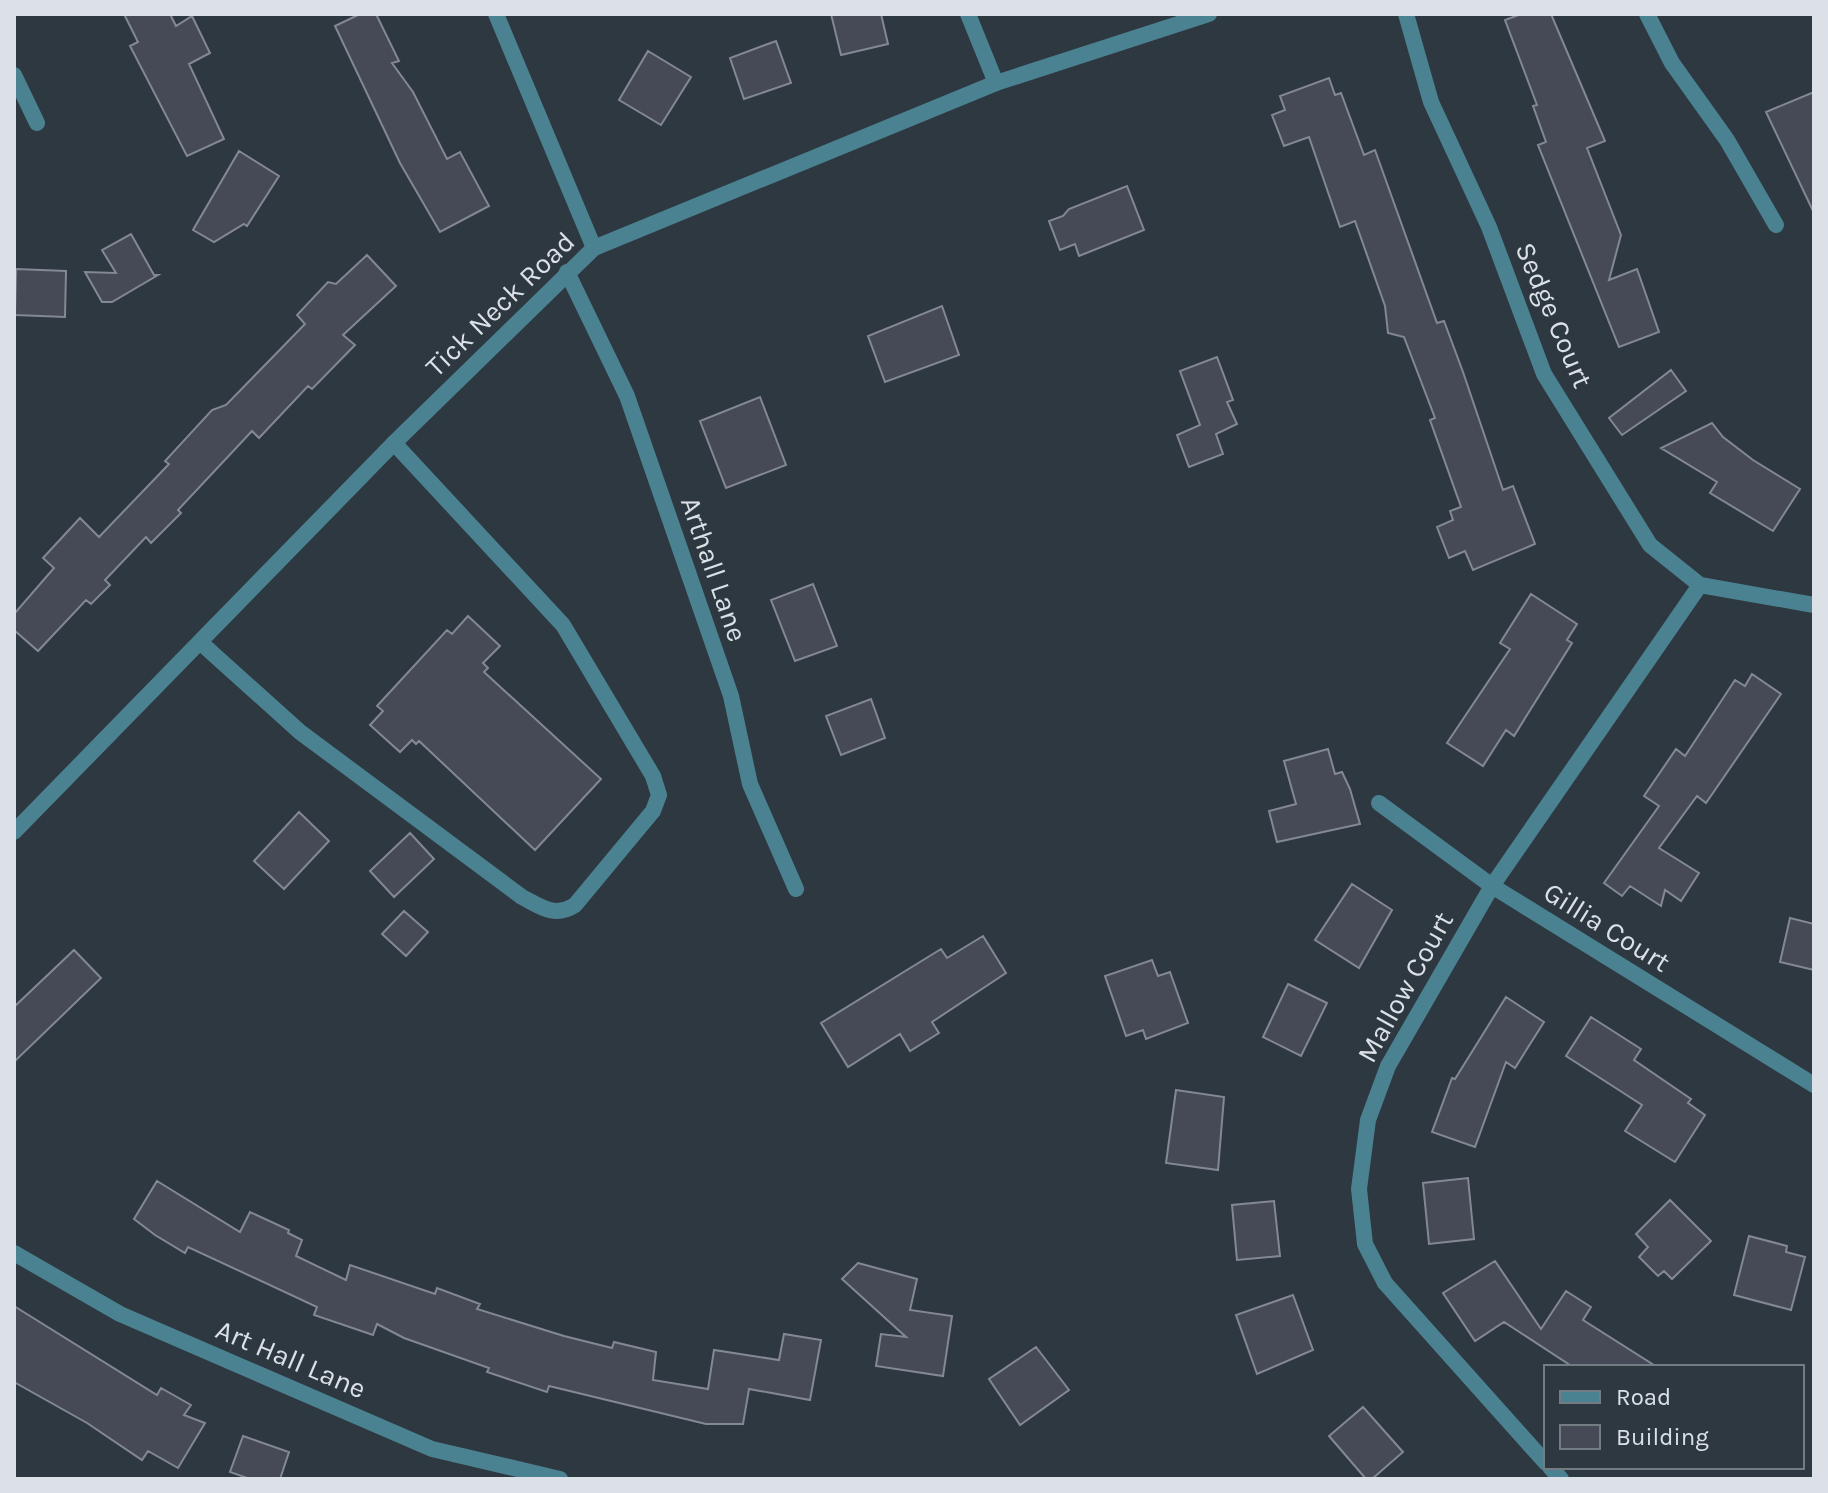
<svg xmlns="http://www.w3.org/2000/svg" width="1828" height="1493" font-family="Karla,sans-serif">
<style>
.building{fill:#464a56;stroke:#848895;stroke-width:2}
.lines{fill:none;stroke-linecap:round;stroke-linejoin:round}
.service{stroke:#4b8291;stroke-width:16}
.minor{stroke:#4b8291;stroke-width:16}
.tertiary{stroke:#4b8291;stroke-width:16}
.labels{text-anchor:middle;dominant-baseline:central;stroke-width:8;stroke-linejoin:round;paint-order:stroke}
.street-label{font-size:28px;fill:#dbe1e6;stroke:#2e3840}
</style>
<rect width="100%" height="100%" fill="#2e3840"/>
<!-- building -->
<path class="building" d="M 124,14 L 170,14 L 176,26 L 192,16 L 210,53 L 189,64 L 224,139 L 187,156 L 130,46 L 138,42 Z
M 360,14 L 376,14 L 399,61 L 392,63 L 413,92 L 447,159 L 460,152 L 489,206 L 440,232 L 400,163 L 335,26 Z
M 831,14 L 881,14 L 888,44 L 841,55 Z
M 1521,14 L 1551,14 L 1605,141 L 1587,148 L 1621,235 L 1609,280 L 1637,269 L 1659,332 L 1619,347 L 1538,145 L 1546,142 L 1533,106 L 1537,105 L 1505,20 Z
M 776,41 L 791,83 L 744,99 L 730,58 Z
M 648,51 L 691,77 L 661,125 L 619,100 Z
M 1329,78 L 1335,95 L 1341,93 L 1364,155 L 1375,150 L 1437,323 L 1444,321 L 1463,372 L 1503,490 L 1513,486 L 1535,544 L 1473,570 L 1465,551 L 1449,558 L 1437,527 L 1453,520 L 1450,511 L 1461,507 L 1430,420 L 1435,418 L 1404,337 L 1388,333 L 1385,306 L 1355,221 L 1340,227 L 1309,137 L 1284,146 L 1272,115 L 1285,110 L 1280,96 Z
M 1814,92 L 1814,213 L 1766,112 Z
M 239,151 L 279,176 L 247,226 L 244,224 L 214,242 L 193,230 Z
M 1127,186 L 1144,230 L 1079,256 L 1075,244 L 1060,250 L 1049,221 L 1063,216 L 1069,209 Z
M 131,234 L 154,275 L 158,275 L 112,302 L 102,302 L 85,272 L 116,273 L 102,250 Z
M 367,255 L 396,286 L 343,335 L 355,345 L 312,389 L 308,386 L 259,438 L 252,431 L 178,510 L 181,513 L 151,543 L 146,537 L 105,580 L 110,585 L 91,604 L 86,600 L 38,651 L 14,630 L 14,614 L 54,568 L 43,558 L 80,518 L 99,537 L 169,464 L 165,461 L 212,410 L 226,405 L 305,324 L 297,315 L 328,282 L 336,284 Z
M 16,269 L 66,271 L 65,317 L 15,315 Z
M 942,306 L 959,355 L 885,382 L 868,336 Z
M 1217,357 L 1233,400 L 1227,402 L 1237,424 L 1216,434 L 1223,454 L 1189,467 L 1177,435 L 1200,425 L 1180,371 Z
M 1671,370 L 1686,391 L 1622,435 L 1609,418 Z
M 760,397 L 786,465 L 726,488 L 700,421 Z
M 1712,423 L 1723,437 L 1753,460 L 1800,489 L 1773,531 L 1710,493 L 1717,482 L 1661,448 Z
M 813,584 L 837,646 L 795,661 L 771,600 Z
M 1531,594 L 1577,624 L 1567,640 L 1572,643 L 1514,736 L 1506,730 L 1483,766 L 1447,743 L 1510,649 L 1500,643 Z
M 468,616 L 500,646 L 483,663 L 488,668 L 484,672 L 601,779 L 535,850 L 419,741 L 416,744 L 412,740 L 400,752 L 370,725 L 383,711 L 377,706 L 447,630 L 452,634 Z
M 1752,674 L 1781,694 L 1706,803 L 1697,796 L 1659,848 L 1699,873 L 1681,901 L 1665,890 L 1661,906 L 1630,886 L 1622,896 L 1604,883 L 1659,806 L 1644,796 L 1676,749 L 1685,756 L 1735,680 L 1745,686 Z
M 871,699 L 885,738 L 841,755 L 826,716 Z
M 1328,749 L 1335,774 L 1342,772 L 1350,789 L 1360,824 L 1277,842 L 1269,811 L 1296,804 L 1284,761 Z
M 299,812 L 329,841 L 284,889 L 254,861 Z
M 410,833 L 434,859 L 394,897 L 370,871 Z
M 1352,884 L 1392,910 L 1359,968 L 1315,940 Z
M 404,911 L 428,932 L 406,956 L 382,934 Z
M 1790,918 L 1814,924 L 1814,970 L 1780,962 Z
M 983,936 L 1006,973 L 932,1022 L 939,1033 L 910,1051 L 900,1034 L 848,1067 L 821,1023 L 941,949 L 947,958 Z
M 74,950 L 101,978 L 14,1062 L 14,1007 Z
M 1152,960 L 1158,976 L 1170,972 L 1188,1023 L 1146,1039 L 1143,1030 L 1126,1036 L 1105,976 Z
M 1288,984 L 1327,1003 L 1301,1056 L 1263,1037 Z
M 1506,997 L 1544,1022 L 1515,1068 L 1506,1062 L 1475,1147 L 1432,1132 L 1452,1078 L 1455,1079 Z
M 1591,1017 L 1641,1049 L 1634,1060 L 1691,1099 L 1688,1103 L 1705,1115 L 1675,1162 L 1625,1131 L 1642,1105 L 1566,1056 Z
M 1176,1090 L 1224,1097 L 1218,1170 L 1166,1163 Z
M 1468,1178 L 1474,1239 L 1429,1244 L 1423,1183 Z
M 157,1181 L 240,1232 L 250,1212 L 289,1230 L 288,1233 L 302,1240 L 296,1256 L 346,1280 L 350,1265 L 435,1294 L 437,1288 L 480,1304 L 477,1309 L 564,1336 L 612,1348 L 614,1342 L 656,1352 L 653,1380 L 708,1389 L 714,1350 L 779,1360 L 784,1334 L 821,1340 L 810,1400 L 749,1389 L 743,1424 L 706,1424 L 549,1386 L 547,1392 L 487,1372 L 489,1368 L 404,1338 L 377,1324 L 373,1335 L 314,1315 L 317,1307 L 188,1247 L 185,1253 L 155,1235 L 134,1219 Z
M 1670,1200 L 1711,1241 L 1672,1279 L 1664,1271 L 1658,1276 L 1639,1257 L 1648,1247 L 1636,1234 Z
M 1274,1201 L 1280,1256 L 1237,1260 L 1232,1205 Z
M 1749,1236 L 1787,1246 L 1786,1252 L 1805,1257 L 1791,1310 L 1734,1295 Z
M 1495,1261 L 1541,1329 L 1566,1291 L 1591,1307 L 1583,1320 L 1657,1367 L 1573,1367 L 1504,1322 L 1475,1341 L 1443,1293 Z
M 858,1263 L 917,1279 L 910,1310 L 952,1316 L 943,1376 L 876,1366 L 881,1334 L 906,1337 L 842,1279 Z
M 1293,1295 L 1313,1350 L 1257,1374 L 1236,1315 Z
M 14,1306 L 157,1395 L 161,1388 L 191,1405 L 184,1415 L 205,1423 L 178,1468 L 148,1451 L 142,1460 L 87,1423 L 14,1382 Z
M 1036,1347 L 1069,1390 L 1020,1425 L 989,1379 Z
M 1363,1407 L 1403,1452 L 1372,1479 L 1366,1479 L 1329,1436 Z
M 243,1436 L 289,1452 L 280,1479 L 250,1479 L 230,1472 Z"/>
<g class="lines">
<!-- service -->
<path class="service" d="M 1647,14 L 1672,63 L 1727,140 L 1776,225
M 200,642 L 300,732 L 522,897 C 541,907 555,918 575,905 L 653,811 L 659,795 L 653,776 L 563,625 L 394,443"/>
<!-- minor -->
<path class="minor" d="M 496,14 L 594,248
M 968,14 L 996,83
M 1406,14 L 1431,102 L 1489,227 L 1544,374 L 1650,545 L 1700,585 L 1814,605
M 14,75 L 37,123
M 567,272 L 627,396 L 731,696 L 750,784 L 796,889
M 1379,803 L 1492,886 L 1814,1085
M 14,1253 L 120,1314 L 432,1449 L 560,1479
M 1546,1463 L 1385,1283 L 1365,1244 L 1359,1189 L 1368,1120 L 1388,1066 L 1492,886 L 1700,585
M 1550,1467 L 1561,1479"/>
<!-- tertiary -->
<path class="tertiary" d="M 14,832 L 394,443 L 594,248 L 996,83 L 1209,14"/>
</g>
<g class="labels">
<!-- street labels -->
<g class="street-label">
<text transform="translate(500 304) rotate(-44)">Tick Neck Road</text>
<text transform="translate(1554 315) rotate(67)">Sedge Court</text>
<text transform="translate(714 569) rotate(71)">Arthall Lane</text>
<text transform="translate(1607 927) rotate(32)">Gillia Court</text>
<text transform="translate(1405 987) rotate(-61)">Mallow Court</text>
<text transform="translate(291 1359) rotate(23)">Art Hall Lane</text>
</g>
</g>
<!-- border -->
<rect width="1828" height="1493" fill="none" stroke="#dbe1e6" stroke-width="32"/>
<!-- legend -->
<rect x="1544" y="1365" width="260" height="104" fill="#2e3840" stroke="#737c82" stroke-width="2"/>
<rect x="1560" y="1391" width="40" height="12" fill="#4b8291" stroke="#737c82" stroke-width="2"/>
<text x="1616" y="1405" font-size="24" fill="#dbe1e6">Road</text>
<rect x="1560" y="1425" width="40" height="24" fill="#464a56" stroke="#737c82" stroke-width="2"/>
<text x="1616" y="1445" font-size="24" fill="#dbe1e6">Building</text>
</svg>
